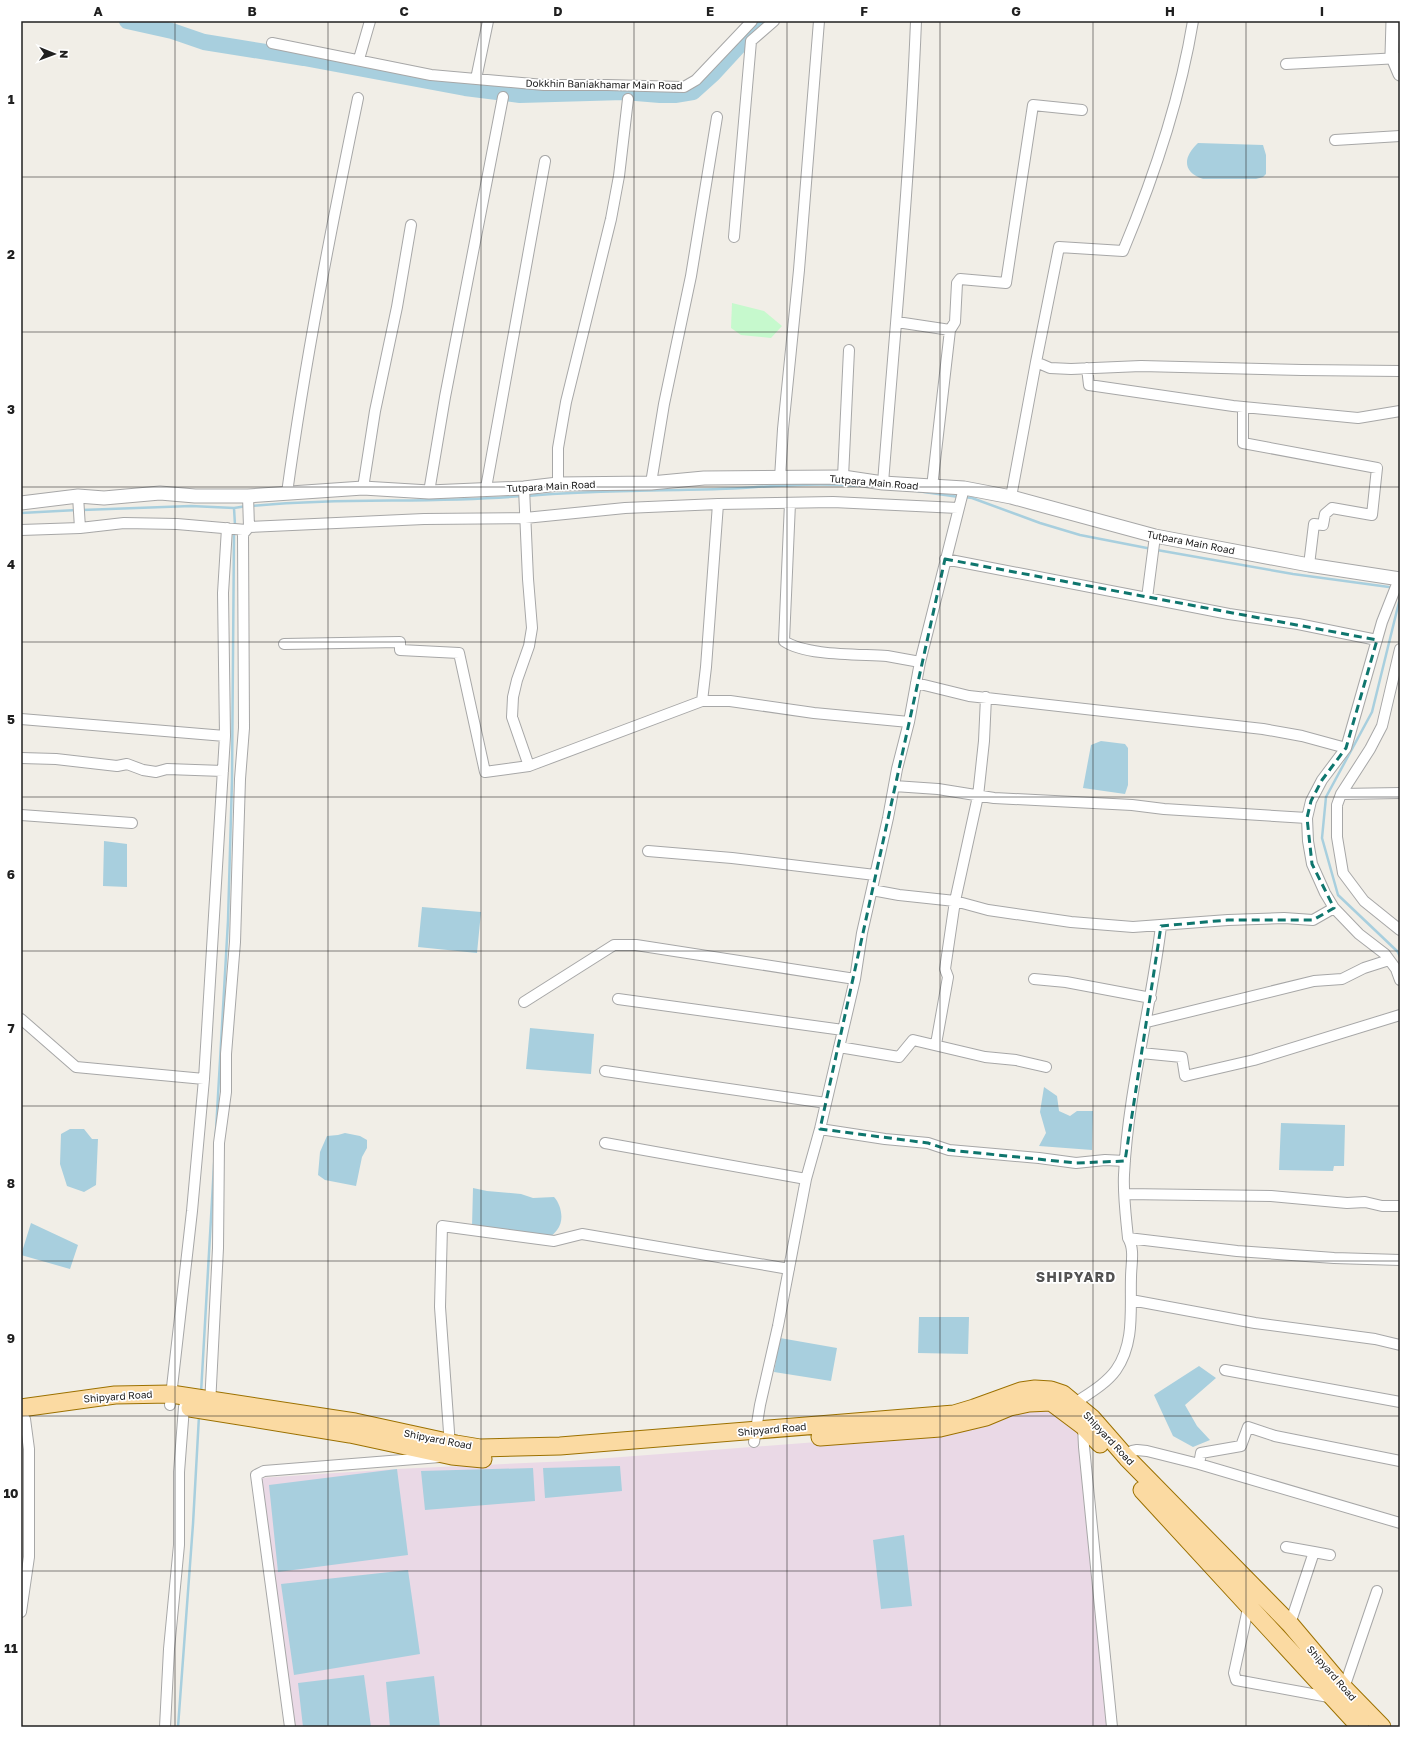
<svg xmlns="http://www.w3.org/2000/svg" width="1421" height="1748" font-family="'Golos Text',sans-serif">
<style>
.industrial{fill:#ead9e6}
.park{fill:#c6f9cd}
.water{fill:#a8cfde}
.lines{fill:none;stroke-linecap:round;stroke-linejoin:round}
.stream{stroke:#a8cfde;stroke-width:2.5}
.river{stroke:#a8cfde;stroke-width:16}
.minor-casing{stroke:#a7a7a7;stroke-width:12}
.tertiary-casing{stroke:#a7a7a7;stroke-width:15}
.primary-casing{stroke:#9c7101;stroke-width:19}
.minor{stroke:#fff;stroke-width:10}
.tertiary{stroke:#fff;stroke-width:13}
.primary{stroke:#fbdaa2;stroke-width:17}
.marked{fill:none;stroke:#0f766e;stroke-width:3;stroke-dasharray:8 5;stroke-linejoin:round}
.grid{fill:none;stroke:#202020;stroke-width:1;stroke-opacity:0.55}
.labels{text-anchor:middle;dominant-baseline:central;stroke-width:3.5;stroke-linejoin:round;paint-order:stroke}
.street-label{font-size:10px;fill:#202020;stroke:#fff}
.district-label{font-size:14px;font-weight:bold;letter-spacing:1px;fill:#535353;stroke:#fff}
.neatline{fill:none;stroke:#202020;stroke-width:1.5}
.grid-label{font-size:13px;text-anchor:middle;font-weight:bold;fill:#202020}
</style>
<rect width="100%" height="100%" fill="#f1eee7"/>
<!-- industrial -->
<path class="industrial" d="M 1050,1407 L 1077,1427 L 1109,1727 L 294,1727 L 259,1478 L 397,1469 L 570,1461 L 948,1432 L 1017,1410 Z"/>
<!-- park -->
<path class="park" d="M 732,303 L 764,311 L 782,326 L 771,338 L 741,335 L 731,328 Z"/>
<!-- water -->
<path class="water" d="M 1198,143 L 1263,145 L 1266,155 L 1266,174 L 1263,177 L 1256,179 L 1203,179 C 1182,172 1183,157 1198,143 Z
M 1101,741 L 1125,744 L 1128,748 L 1128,785 L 1125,794 L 1083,788 L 1091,745 Z
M 104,841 L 127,844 L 127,887 L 103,886 Z
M 422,907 L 481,912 L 477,953 L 418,947 Z
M 530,1028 L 594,1034 L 591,1074 L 526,1069 Z
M 1044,1087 L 1057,1096 L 1059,1111 L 1070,1116 L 1077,1111 L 1093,1111 L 1092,1150 L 1039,1146 L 1046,1133 L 1040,1112 Z
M 1281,1123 L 1345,1125 L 1344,1166 L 1334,1166 L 1333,1171 L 1279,1170 Z
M 70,1129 L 84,1129 L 92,1139 L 98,1139 L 96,1185 L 84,1192 L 67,1186 L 60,1164 L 61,1134 Z
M 345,1133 L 360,1136 L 367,1140 L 367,1148 L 362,1157 L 356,1186 L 325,1180 L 318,1175 L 320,1152 L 327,1136 L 338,1135 Z
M 473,1188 L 487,1191 L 521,1194 L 533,1198 L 554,1197 C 561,1204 565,1221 557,1230 C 555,1233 552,1235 550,1237 L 472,1227 Z
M 31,1223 L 78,1245 L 70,1269 L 21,1255 Z
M 919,1317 L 969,1317 L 968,1354 L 918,1353 Z
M 780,1338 L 837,1348 L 831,1381 L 774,1372 Z
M 1199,1366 L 1216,1378 L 1185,1405 L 1197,1426 L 1210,1440 L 1193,1447 L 1173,1436 L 1154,1395 Z
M 620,1466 L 622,1491 L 545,1498 L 543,1468 Z
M 533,1468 L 535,1501 L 425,1510 L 421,1471 Z
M 397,1469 L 408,1555 L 278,1572 L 269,1485 Z
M 904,1535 L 912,1606 L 881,1609 L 873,1540 Z
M 408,1570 L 420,1654 L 294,1675 L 281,1584 Z
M 364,1675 L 371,1727 L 303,1727 L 298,1683 Z
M 434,1676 L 440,1727 L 390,1727 L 386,1682 Z"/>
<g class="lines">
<!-- stream -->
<path class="stream" d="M 917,491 L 959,497
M 527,496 C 591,490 655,491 719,489 C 765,487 812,482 858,486
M 964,497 L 972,498 L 1040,523 L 1080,535 L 1152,549
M 252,506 C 342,497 432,504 522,496
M 234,508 L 235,525
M 82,510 L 191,506 L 234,508 L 247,506
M 21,513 L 77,510
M 1157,550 L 1293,574 L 1389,587
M 1400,598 L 1372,712 L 1326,797 L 1322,838 L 1338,895 L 1398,952 L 1400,957
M 201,1393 L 228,921 L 232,780 L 234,532
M 178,1727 L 193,1524 L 199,1416"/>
<!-- river -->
<path class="river" d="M 127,21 L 172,31 L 204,42 L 304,58 L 465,88 L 520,95 L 624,92 L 660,95 L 675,95 L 693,92 L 713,74 L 762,21"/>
<defs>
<path id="minor" d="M 272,43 L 431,75 L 544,85 L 607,85 L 684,87 L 696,80 L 752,21
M 359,59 L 370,21
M 1286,64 L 1400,58
M 476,79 L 488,21
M 1335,140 L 1400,136
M 734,237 L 751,41 L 774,21
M 897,322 L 950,330 L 955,322 L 957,283 L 960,279 L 1006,283 L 1033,105 L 1082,110
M 1036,362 L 1059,247 L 1123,251 C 1154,177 1180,100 1193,21
M 1087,368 L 1089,385 L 1233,406 L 1358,418 L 1400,411
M 1243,407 L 1243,443 L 1377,468 L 1372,515 L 1332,508 L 1325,514 L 1323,525 L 1314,524 L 1309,565
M 843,477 L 849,350
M 780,478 L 783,429 L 799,270 L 819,21
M 651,483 L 664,404 L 691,276 L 717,117
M 883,483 C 895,329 910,175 916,21
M 558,484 L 558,448 L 566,402 L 611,219 L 619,176 L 628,99
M 932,487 L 950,330
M 363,488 L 375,411 L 397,307 L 411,225
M 486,488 L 545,161
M 524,488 L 528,579 L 532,628 L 529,646 L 517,680 L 513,697 L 512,717 L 529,766
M 429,492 L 445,397 L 503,97
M 287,493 C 305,361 331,229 358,98
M 78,496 L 80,528
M 248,496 L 249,527 L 424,519 L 525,518 L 625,508 L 718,504 L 833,502 L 958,508
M 1011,497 L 1036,362 L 1050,368 L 1071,369 L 1141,366 L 1302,370 L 1400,371
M 790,503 L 784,641 C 806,656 859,654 887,656 C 898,658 909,660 920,662
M 21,530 L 80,528 L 124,523 L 177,524 L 246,530
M 945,559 L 1147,598 L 1229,614 L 1298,624 L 1377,640
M 1399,579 L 1382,622 L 1346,748 L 1322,780 L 1311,801 L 1307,818 L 1308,841 L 1312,864 L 1325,893 L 1334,908 L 1359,934 L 1385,954 L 1396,969 L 1400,980
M 1147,598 L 1155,536
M 284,644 L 400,642 L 400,650 L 459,653 L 485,772 L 529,766 L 702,701 L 730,701 L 814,713 L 909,722
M 1400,649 L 1382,726 L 1370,749 L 1341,794 L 1337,805 L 1337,837 L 1343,873 L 1364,901 L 1400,930
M 916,683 L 969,696 L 1263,729 L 1302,736 L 1346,748
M 702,701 L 706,667 L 718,504
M 21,719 L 225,736
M 21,758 L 56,759 L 117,766 L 127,764 L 143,770 L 156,772 L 167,769 L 223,771
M 894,786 L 938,789 L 994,798 L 1132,805 L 1164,809 L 1307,818
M 1341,794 L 1400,793
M 21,815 L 132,823
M 648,851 L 732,858 L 875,875
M 872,890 L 899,895 L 955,901 L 988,910 L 1071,922 L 1133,927 L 1228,920 L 1284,918 L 1313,920 L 1334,908
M 1034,979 L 1066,982 L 1151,998
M 618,999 L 843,1030
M 524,1002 L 614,945 L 636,945 L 855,979
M 21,1019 L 76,1067 L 204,1079
M 1147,1022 L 1314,981 L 1342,979 L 1364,968 L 1389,960
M 936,1044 L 948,977 L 945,969 L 955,901 L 978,796 L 984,741 L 986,697
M 839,1047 L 899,1057 L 913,1040 L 985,1057 L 1016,1060 L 1046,1067
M 1141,1053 L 1182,1057 L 1185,1076 L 1254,1060 L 1400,1015
M 605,1071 L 826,1103
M 820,1129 L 885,1139 L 928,1143 L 949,1150 L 1039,1158 L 1076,1163 L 1105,1160 L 1125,1161
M 605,1143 L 806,1179
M 1125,1194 L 1271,1196 L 1347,1203 L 1365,1202 L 1382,1206 L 1400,1206
M 1128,1238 L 1237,1251 L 1334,1258 L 1400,1260
M 1131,1300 L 1255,1323 L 1375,1339 L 1400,1345
M 1225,1370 L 1400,1402
M 1075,1403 C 1088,1394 1106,1384 1116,1370 C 1135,1343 1130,1309 1131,1277 C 1131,1265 1135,1249 1128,1238 C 1126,1217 1123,1196 1124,1175 C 1128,1091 1151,1009 1161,926
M 170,1405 L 192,1211 L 204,1079 L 225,736 L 223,593 L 227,528
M 210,1405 L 218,1248 L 219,1143 L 226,1092 L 226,1054 L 235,942 L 240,779 L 244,728 L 243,534 L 249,527
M 1083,1426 L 1084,1447 L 1112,1727
M 754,1442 L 760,1405 L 778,1326 L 806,1179 L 820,1129 L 855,979 L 862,933 L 888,818 L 897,769 L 909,722 L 920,662 L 964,488
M 450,1446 L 440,1307 L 442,1226 L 554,1241 L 582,1234 L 789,1269
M 1127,1458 L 1132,1451 L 1137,1450 L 1147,1451 L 1199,1464 L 1400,1523
M 1199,1464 L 1201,1453 L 1241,1446 L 1248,1427 L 1275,1436 L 1400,1461
M 1286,1547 L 1314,1552
M 1249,1604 L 1234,1673 L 1236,1680 L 1334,1698
M 21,1612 L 29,1557 L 29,1449 L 25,1419
M 1290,1624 L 1314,1552 L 1330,1555
M 1344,1688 L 1377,1591
M 165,1727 L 169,1649 L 179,1545 L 179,1472 L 184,1407
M 290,1727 L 256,1475 L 264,1471 L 440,1457"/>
<path id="tertiary" d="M 1393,21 L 1392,55 L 1400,74
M 21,503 L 78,496 L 104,498 L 160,493 L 195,496 L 248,496 L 363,488 L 429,492 L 524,488 L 558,484 L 651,483 L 704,478 L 843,477 L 883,483 L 964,488 L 1011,497 L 1155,536 L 1309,565 L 1400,579"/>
<path id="primary" d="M 21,1408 L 115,1395 L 171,1394 L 355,1422 L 456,1444 L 480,1448 L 560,1446 L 954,1414 L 974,1408 L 1021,1391 L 1035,1389 L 1051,1390 L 1063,1394 L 1092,1418 L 1127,1458 L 1290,1624 L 1344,1688 L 1382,1727
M 190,1408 L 350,1434 L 452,1456 L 483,1459
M 820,1437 L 940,1428 L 986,1417 L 1010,1407 L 1029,1403 L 1051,1402 L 1083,1426 L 1100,1444
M 1142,1490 L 1360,1727"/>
</defs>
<!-- minor casing -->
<use href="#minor" class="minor-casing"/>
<!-- tertiary casing -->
<use href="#tertiary" class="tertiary-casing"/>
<!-- primary casing -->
<use href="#primary" class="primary-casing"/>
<!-- minor -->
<use href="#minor" class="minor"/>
<!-- tertiary -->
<use href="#tertiary" class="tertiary"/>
<!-- primary -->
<use href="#primary" class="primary"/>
</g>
<!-- marked area -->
<path class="marked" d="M 945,559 L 1377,640 L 1346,748 L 1322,780 L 1311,801 L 1307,818 L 1312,864 L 1334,908 L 1313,920 L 1228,920 L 1161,926 L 1125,1161 L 1076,1163 L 949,1150 L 928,1143 L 820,1129 Z"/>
<!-- grid -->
<path class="grid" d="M 175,21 L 175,1727M 328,21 L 328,1727M 481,21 L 481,1727M 634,21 L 634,1727M 787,21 L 787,1727M 940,21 L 940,1727M 1093,21 L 1093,1727M 1246,21 L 1246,1727M 21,177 L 1400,177M 21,332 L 1400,332M 21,487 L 1400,487M 21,642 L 1400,642M 21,797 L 1400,797M 21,951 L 1400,951M 21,1106 L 1400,1106M 21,1261 L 1400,1261M 21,1416 L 1400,1416M 21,1571 L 1400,1571"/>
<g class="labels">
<!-- street labels -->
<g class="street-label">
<text transform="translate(604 84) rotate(1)">Dokkhin Baniakhamar Main Road</text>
<text transform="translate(874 482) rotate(5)">Tutpara Main Road</text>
<text transform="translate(551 486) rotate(-3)">Tutpara Main Road</text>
<text transform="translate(1191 542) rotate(11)">Tutpara Main Road</text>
<text transform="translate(118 1396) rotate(-4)">Shipyard Road</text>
<text transform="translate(772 1429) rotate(-5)">Shipyard Road</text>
<text transform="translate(1109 1438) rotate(47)">Shipyard Road</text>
<text transform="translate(438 1439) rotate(11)">Shipyard Road</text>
<text transform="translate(1332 1673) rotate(49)">Shipyard Road</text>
</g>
<!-- district labels -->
<g class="district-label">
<text x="1076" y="1276">SHIPYARD</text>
</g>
</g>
<!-- border -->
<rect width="1421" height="1748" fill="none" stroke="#ffffff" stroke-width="44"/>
<!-- north arrow -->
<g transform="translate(54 54) rotate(91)" stroke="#ffffff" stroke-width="3" paint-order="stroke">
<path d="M0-3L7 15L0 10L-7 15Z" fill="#202020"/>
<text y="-6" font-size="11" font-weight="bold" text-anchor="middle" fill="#202020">N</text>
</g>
<rect x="22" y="22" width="1377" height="1704" class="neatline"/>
<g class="grid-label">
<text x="98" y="16">A</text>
<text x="252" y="16">B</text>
<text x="404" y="16">C</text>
<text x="558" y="16">D</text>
<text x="710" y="16">E</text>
<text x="864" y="16">F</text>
<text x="1016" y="16">G</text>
<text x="1170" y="16">H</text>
<text x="1322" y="16">I</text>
<text x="11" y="104">1</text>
<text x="11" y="259">2</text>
<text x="11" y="414">3</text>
<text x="11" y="569">4</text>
<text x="11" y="724">5</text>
<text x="11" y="879">6</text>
<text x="11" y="1033">7</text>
<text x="11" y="1188">8</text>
<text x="11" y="1343">9</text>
<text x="11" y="1498">10</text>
<text x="11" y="1653">11</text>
</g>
</svg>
